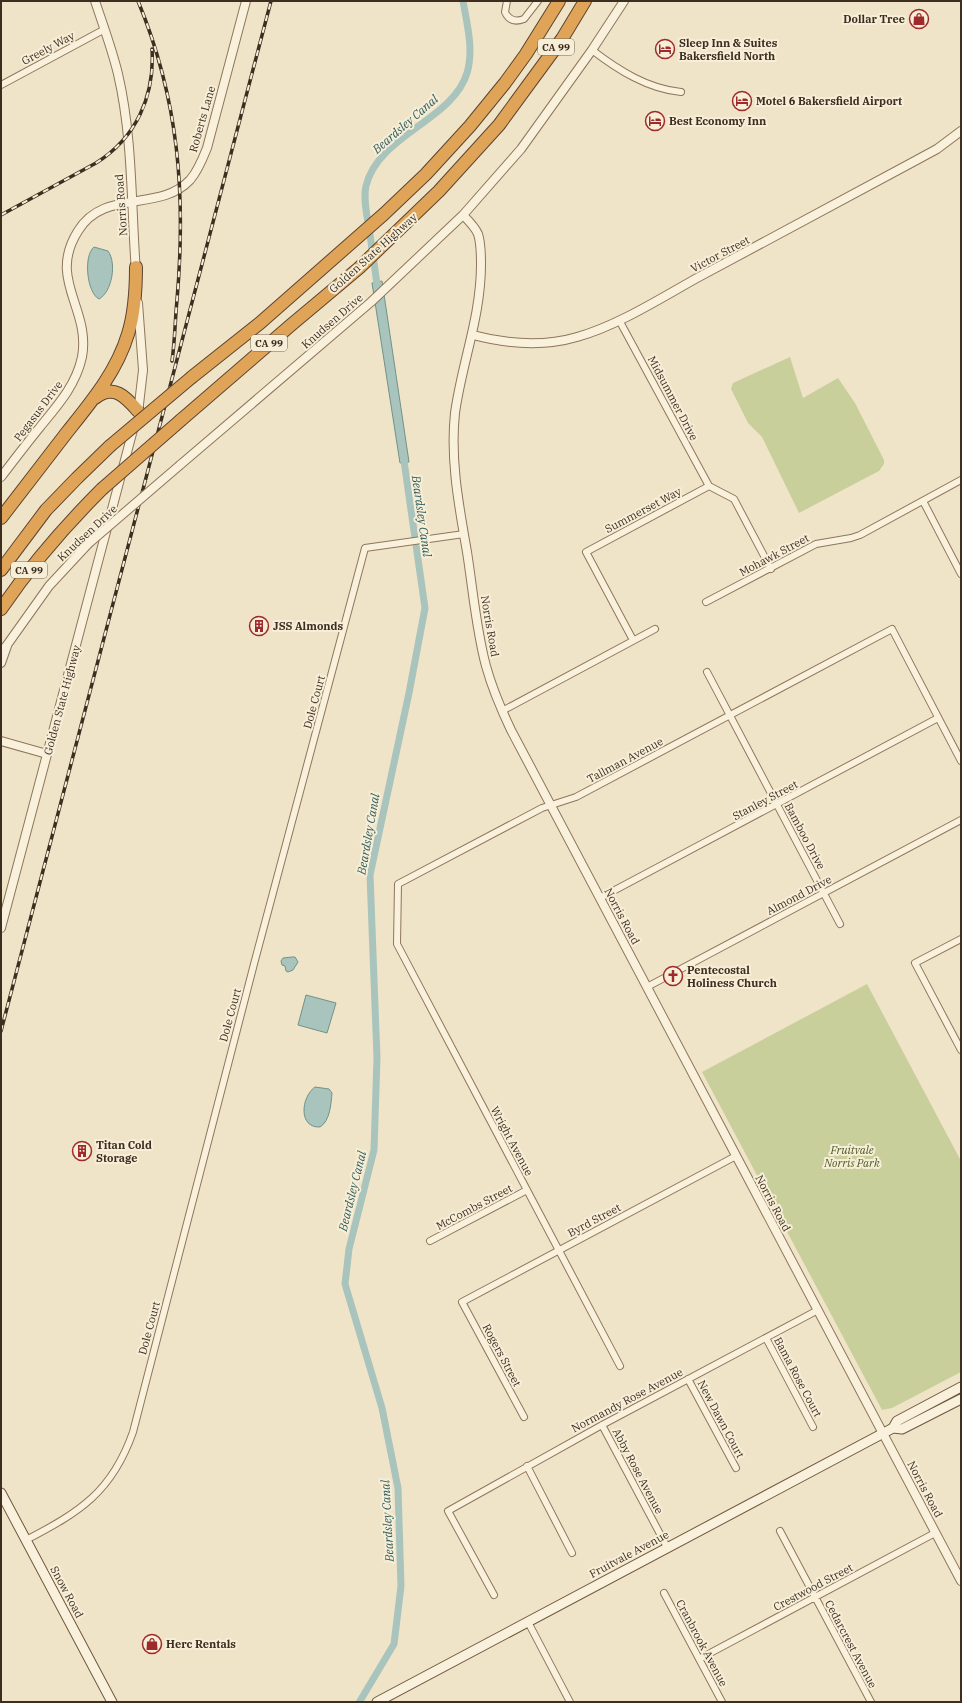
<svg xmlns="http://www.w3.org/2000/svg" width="962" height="1703" font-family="'IBM Plex Serif',serif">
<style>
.green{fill:#c9cf9b}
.water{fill:#a9c4bc;stroke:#6f938a}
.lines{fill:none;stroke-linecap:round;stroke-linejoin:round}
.canal{stroke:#a9c4bc;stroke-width:7}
.minor-casing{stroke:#8d765c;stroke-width:8}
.tertiary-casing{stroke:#8d765c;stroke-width:10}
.secondary-casing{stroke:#6f573f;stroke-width:11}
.motorway-casing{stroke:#5b4430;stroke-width:14}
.minor{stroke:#faf1dc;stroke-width:6}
.tertiary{stroke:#faf1dc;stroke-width:8}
.secondary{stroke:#faf1dc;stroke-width:9}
.motorway{stroke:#e0a458;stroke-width:12}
.rail-casing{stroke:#3d2e20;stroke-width:3.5}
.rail{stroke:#f7eed8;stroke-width:2;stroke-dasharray:6;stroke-linecap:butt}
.tertiary-bridge-casing{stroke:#8d765c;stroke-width:10;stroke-linecap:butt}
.motorway-bridge-casing{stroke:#5b4430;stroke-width:14;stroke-linecap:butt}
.tertiary-bridge{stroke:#faf1dc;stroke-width:8}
.motorway-bridge{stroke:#e0a458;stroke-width:12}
.labels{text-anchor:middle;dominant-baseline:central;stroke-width:4;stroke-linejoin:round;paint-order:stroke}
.shield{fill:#f7eed8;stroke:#756857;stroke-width:1}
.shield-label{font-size:10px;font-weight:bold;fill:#3d2e20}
.poi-label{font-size:11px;font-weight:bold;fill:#3d2e20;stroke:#f7eed8;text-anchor:start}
.street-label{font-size:11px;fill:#3d2e20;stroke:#f7eed8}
.park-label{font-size:11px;font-style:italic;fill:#4d5a26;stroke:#f7eed8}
.water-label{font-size:12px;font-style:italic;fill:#2f5d5a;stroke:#f7eed8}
</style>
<rect width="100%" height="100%" fill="#f0e4c8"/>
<!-- green -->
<path class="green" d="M 790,357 L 803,398 L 838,378 L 855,403 L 884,460 L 884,464 L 879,471 L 799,513 L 762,437 L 748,423 L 731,389 L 733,383 Z
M 867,984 L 961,1161 L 961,1372 L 892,1408 L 882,1410 L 702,1072 Z"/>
<!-- water -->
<path class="water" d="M 94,247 L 108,251 C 117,263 112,292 99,299 C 87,293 83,256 94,247 Z
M 382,281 L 409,462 L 400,463 L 372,283 Z
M 292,957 L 295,957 L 298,962 L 293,970 L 288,972 L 286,971 L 285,966 L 282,965 L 281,961 L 283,958 Z
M 306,995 L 336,1003 L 327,1033 L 298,1025 Z
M 315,1087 L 329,1089 L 332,1093 C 331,1104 330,1121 320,1127 C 298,1128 301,1097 315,1087 Z"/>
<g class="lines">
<!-- canal -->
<path class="canal" d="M 378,291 C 375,270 372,249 369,228 C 367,215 363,199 366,186 C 378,135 453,120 467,73 C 474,50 467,24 463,1
M 360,1701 L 394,1644 L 401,1586 L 398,1488 L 382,1408 L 345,1284 L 349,1249 L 374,1150 L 377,1058 L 370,875 L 409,693 L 425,608 L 403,454"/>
<defs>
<path id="minor" d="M 507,1 L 505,12 C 509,21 516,22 524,19 L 538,1
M 592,50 C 618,70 648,89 681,92
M 1,85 L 105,29
M 619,320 L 709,486
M 709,486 L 734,499 L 771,569
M 923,501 L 961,574
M 706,602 L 816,544 L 851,538 L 860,535 L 961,480
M 633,640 L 586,552 L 709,486
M 707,672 L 840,924
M 502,711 L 655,629
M 600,898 L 938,718
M 961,939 L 915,963 L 961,1050
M 647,987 L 961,820
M 430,1241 L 527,1190
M 766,1338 L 813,1427
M 620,1366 L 397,944 L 398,884 L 542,808 L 576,797 L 892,629 L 961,761
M 688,1379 L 736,1468
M 524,1417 L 462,1302 L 736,1156
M 602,1425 L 667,1547
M 527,1466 L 572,1553
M 780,1531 L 871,1702
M 26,1540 C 80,1512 112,1492 133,1432 L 254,964 L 365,548 L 464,534
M 664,1593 L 722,1702
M 494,1595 L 448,1511 L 602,1425 L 818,1310
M 528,1622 L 570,1702
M 699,1659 L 935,1533"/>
<path id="tertiary" d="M 95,1 C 103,25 112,49 118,74 C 133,138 131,206 136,272
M 463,215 C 469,221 475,227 478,234 C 481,243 481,255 481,264 C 481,317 462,362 455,413 C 450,460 459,506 467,552 C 473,590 476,629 486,666 C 492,688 501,709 511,730 L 961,1581
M 473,335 C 507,344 543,347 577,337 C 617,326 661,298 697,278 C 769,240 841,201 913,162 L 937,149 L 961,131
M 138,413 L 143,370 L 138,303
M 180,465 L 371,302 L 463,215 L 521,149 L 592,50 L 624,1
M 1,477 C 14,460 27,443 40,427 C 58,405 76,385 82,357 C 91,308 47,280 78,231 C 104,188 159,213 190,180 C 198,171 203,158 207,148 L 246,1
M 1,652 L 7,645 L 49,586 L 88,544
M 1,663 L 7,646
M 1,741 L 47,754
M 1,928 L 134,426"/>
<path id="secondary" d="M 893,1428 L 902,1429 L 961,1399
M 1,1493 L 112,1702
M 377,1702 L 893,1428 L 897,1421 L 961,1387"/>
<path id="motorway" d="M 192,377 L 260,323 L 384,214 L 426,174 L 470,126 L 505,83 L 526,54 L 559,1
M 95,398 C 113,383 126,397 138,411
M 181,420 L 291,325 L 359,268 L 439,191 L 499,125 L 562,39 L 585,1
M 1,518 C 23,489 46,460 68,431 C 92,401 117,371 128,334 C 135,312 136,290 136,267
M 1,570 L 46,510 L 77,478 L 110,446
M 1,609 C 31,565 65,526 102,489"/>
</defs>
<!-- minor casing -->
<use href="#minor" class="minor-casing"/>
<!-- tertiary casing -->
<use href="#tertiary" class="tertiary-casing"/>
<!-- secondary casing -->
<use href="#secondary" class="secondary-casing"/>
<!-- motorway casing -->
<use href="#motorway" class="motorway-casing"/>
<!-- minor -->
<use href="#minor" class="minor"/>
<!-- tertiary -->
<use href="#tertiary" class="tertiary"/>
<!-- secondary -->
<use href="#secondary" class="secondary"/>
<!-- motorway -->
<use href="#motorway" class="motorway"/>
<defs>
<path id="rail" d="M 138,1 C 179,100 186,194 177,300 C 175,320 175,340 172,361
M 1,215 L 96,163 C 136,138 155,96 152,49
M 1,1031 L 271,1"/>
</defs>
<!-- rail casing -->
<use href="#rail" class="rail-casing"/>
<!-- rail -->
<use href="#rail" class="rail"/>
<defs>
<path id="tertiary-bridge" d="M 88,544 L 180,465"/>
<path id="motorway-bridge" d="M 110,446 L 192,377
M 102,489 L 181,420"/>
</defs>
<!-- tertiary-bridge casing -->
<use href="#tertiary-bridge" class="tertiary-bridge-casing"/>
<!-- motorway-bridge casing -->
<use href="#motorway-bridge" class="motorway-bridge-casing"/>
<!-- tertiary-bridge -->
<use href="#tertiary-bridge" class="tertiary-bridge"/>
<!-- motorway-bridge -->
<use href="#motorway-bridge" class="motorway-bridge"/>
</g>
<!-- icons -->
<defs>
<symbol id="shop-ring" viewBox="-11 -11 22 22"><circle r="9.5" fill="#f7eed8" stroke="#9e2a2b" stroke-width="1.5"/><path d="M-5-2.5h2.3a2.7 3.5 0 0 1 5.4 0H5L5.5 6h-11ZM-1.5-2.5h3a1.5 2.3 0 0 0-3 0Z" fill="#9e2a2b"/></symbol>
<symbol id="hotel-ring" viewBox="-11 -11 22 22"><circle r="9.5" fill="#f7eed8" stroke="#9e2a2b" stroke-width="1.5"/><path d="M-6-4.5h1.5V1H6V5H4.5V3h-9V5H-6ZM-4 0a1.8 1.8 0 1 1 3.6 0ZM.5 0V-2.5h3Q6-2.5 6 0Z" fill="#9e2a2b"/></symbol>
<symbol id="building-ring" viewBox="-11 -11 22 22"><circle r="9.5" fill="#f7eed8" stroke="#9e2a2b" stroke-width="1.5"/><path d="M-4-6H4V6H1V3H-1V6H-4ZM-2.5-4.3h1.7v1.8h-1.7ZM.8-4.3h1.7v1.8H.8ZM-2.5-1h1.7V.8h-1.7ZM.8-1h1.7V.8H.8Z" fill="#9e2a2b"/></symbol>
<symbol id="church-ring" viewBox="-11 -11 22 22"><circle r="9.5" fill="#f7eed8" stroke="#9e2a2b" stroke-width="1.5"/><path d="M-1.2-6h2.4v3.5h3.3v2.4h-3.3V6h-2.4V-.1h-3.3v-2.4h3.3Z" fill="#9e2a2b"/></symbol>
</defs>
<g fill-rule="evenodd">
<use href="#shop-ring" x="908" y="8" width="22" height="22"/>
<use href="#hotel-ring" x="654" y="38" width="22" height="22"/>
<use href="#hotel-ring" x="731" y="90" width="22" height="22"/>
<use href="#hotel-ring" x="644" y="110" width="22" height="22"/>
<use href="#building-ring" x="248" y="615" width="22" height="22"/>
<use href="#church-ring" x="662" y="965" width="22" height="22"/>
<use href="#building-ring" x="71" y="1140" width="22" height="22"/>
<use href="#shop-ring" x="141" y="1633" width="22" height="22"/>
</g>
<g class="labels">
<!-- shield labels -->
<g class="shield">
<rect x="538" y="39" width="36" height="16" rx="3"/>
<rect x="251" y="335" width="36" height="16" rx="3"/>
<rect x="11" y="562" width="36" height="16" rx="3"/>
</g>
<g class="shield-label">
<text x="556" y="47">CA 99</text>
<text x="269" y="343">CA 99</text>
<text x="29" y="570">CA 99</text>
</g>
<!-- poi labels -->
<g class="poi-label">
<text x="905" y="19" text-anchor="end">Dollar Tree</text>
<text x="679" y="43">Sleep Inn &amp; Suites<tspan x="679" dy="13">Bakersfield North</tspan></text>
<text x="756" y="101">Motel 6 Bakersfield Airport</text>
<text x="669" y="121">Best Economy Inn</text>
<text x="273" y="626">JSS Almonds</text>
<text x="687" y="970">Pentecostal<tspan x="687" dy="13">Holiness Church</tspan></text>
<text x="96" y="1145">Titan Cold<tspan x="96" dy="13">Storage</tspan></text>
<text x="166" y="1644">Herc Rentals</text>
</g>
<!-- street labels -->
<g class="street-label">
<text transform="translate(48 48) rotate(-28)">Greely Way</text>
<text transform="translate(202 119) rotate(-74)">Roberts Lane</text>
<text transform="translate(121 205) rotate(-94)">Norris Road</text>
<text transform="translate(373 253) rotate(-42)">Golden State Highway</text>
<text transform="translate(720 254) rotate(-28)">Victor Street</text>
<text transform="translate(332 321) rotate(-41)">Knudsen Drive</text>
<text transform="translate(673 398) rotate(62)">Midsummer Drive</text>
<text transform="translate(38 411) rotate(-53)">Pegasus Drive</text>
<text transform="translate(643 510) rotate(-28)">Summerset Way</text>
<text transform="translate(87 533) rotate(-43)">Knudsen Drive</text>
<text transform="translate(774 555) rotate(-28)">Mohawk Street</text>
<text transform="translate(490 626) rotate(80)">Norris Road</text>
<text transform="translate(62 700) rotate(-75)">Golden State Highway</text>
<text transform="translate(314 702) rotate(-75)">Dole Court</text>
<text transform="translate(625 760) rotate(-28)">Tallman Avenue</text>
<text transform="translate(765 800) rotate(-28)">Stanley Street</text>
<text transform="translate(805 836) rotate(62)">Bamboo Drive</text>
<text transform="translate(799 895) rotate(-28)">Almond Drive</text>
<text transform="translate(622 916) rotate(62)">Norris Road</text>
<text transform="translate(230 1015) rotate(-75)">Dole Court</text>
<text transform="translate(512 1141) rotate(62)">Wright Avenue</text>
<text transform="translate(773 1203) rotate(62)">Norris Road</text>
<text transform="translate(474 1207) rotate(-28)">McCombs Street</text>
<text transform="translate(594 1220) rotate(-28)">Byrd Street</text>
<text transform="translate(149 1328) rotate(-75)">Dole Court</text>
<text transform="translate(502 1355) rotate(62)">Rogers Street</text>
<text transform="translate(798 1377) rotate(62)">Bama Rose Court</text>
<text transform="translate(627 1400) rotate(-28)">Normandy Rose Avenue</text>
<text transform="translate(721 1419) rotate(62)">New Dawn Court</text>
<text transform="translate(638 1471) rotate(62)">Abby Rose Avenue</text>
<text transform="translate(925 1489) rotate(62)">Norris Road</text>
<text transform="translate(629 1554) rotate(-28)">Fruitvale Avenue</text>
<text transform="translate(813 1587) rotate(-28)">Crestwood Street</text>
<text transform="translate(67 1592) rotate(62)">Snow Road</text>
<text transform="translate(702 1643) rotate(62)">Cranbrook Avenue</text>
<text transform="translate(851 1644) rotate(62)">Cedarcrest Avenue</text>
</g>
<!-- park labels -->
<g class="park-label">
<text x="852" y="1150">Fruitvale<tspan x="852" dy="13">Norris Park</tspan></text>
</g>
<!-- water labels -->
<g class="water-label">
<text transform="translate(405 124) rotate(-41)">Beardsley Canal</text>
<text transform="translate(422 516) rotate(82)">Beardsley Canal</text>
<text transform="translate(368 834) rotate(-80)">Beardsley Canal</text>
<text transform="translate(352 1191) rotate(-76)">Beardsley Canal</text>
<text transform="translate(387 1521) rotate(-93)">Beardsley Canal</text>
</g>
</g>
<!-- border -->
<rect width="962" height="1703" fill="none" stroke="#3d2e20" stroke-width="4"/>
</svg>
